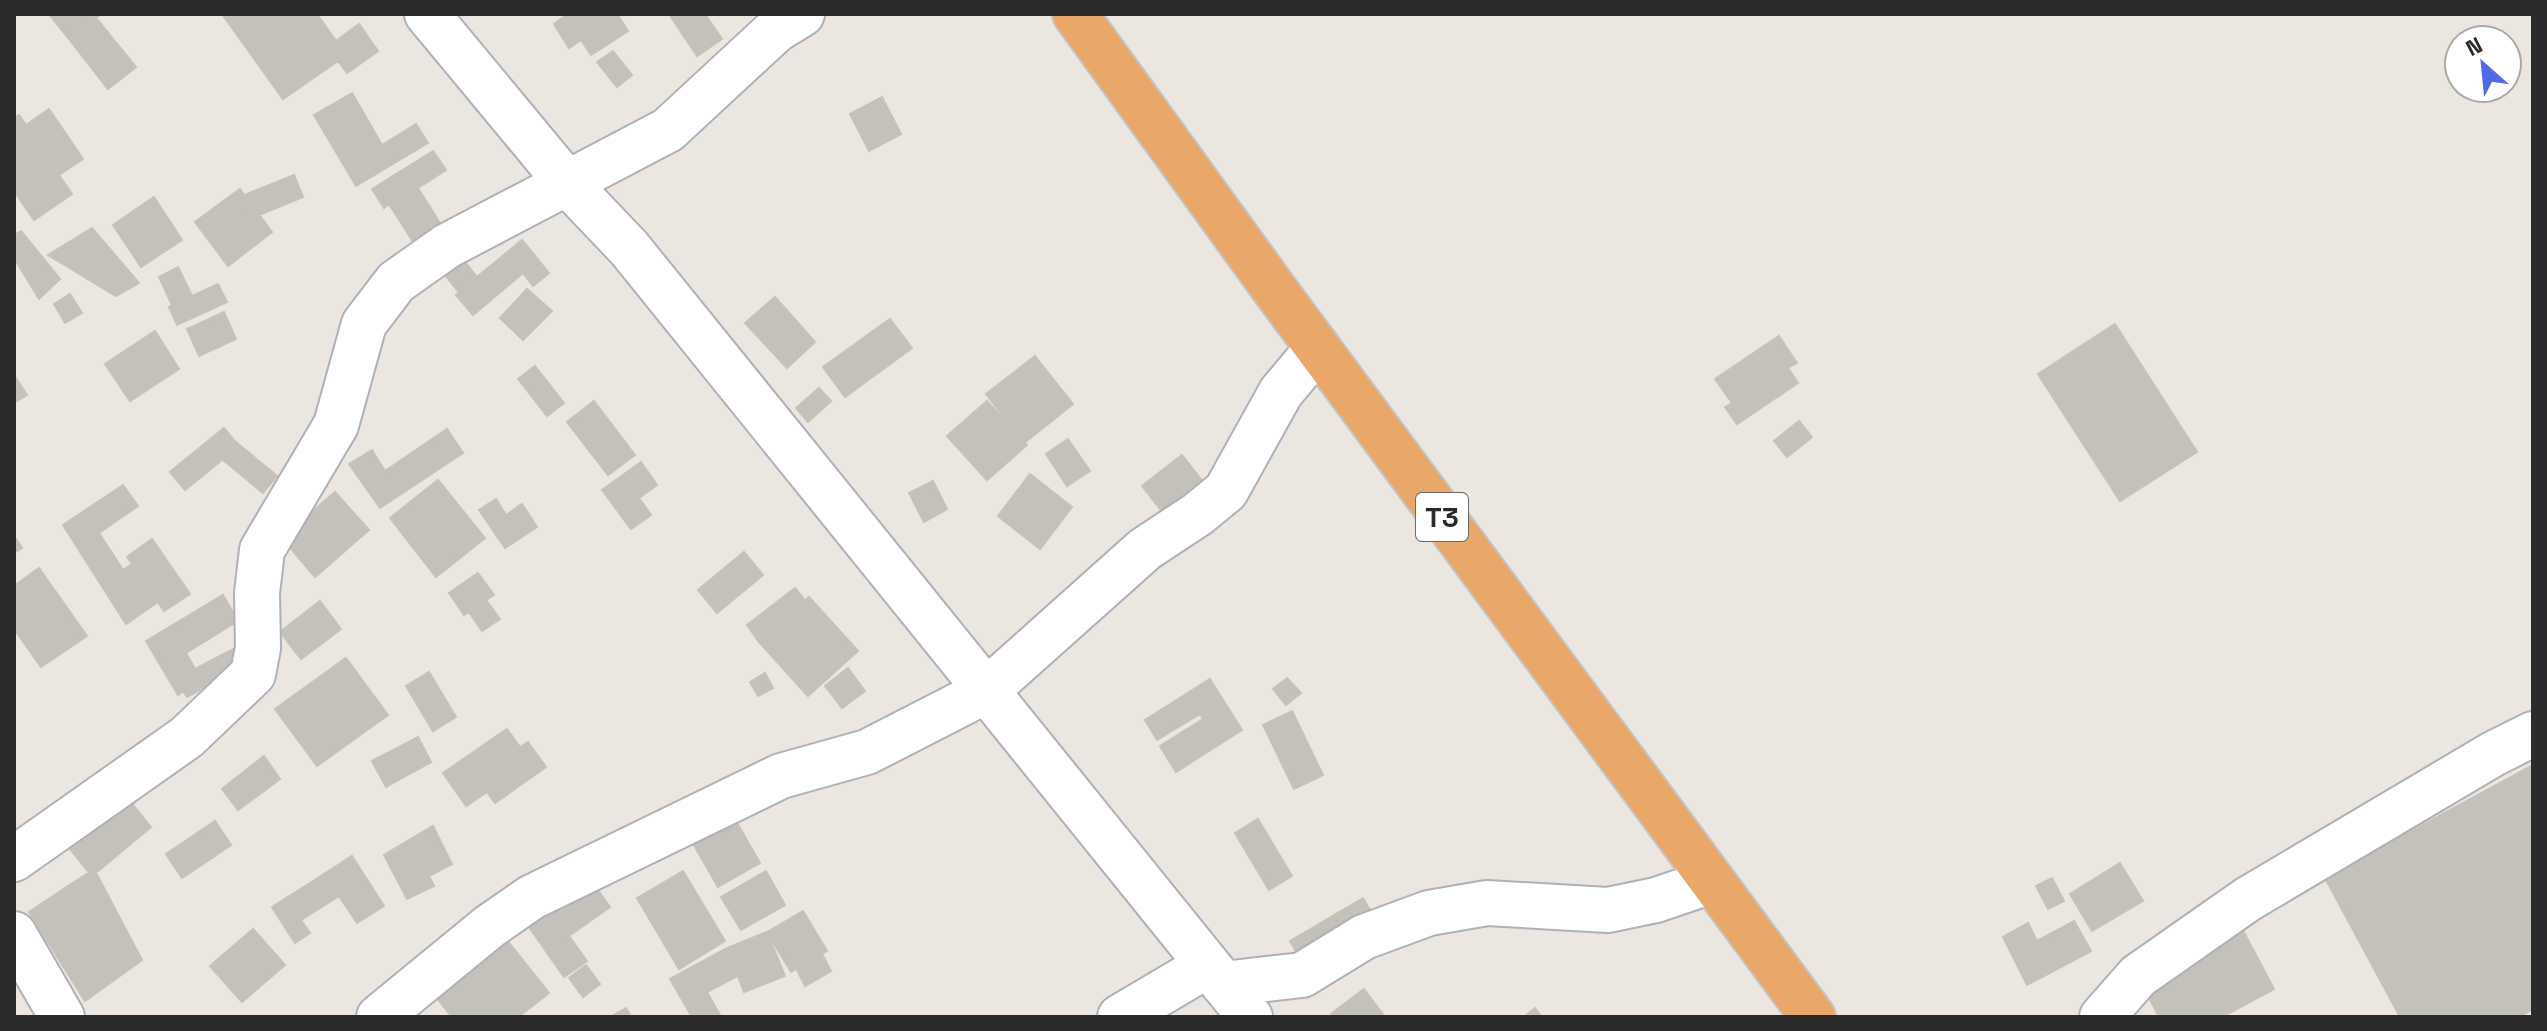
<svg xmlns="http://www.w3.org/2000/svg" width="2547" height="1031" font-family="'Space Grotesk',sans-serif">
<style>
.building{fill:#c4c0ba;stroke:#c6c2b9;stroke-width:2}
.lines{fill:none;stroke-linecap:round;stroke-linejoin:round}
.street-casing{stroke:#afb0b9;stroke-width:48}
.highway-casing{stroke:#c4c4c4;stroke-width:48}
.street{stroke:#fff;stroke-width:44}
.highway{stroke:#eaa76a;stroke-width:44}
.labels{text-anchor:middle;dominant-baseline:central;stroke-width:7;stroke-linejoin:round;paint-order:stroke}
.shield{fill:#fff;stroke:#6b6b6b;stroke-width:2}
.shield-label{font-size:28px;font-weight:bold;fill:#2b2b2b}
</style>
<rect width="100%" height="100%" fill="#ebe6df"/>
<!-- building -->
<path class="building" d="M 49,14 L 101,14 L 69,39 Z
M 222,14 L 317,14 L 336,41 L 359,24 L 378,51 L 347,73 L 338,61 L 283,99 Z
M 568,14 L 617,14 L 628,31 L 591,55 L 581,40 L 569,48 L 554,24 Z
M 669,14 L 705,14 L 722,39 L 697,56 Z
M 96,18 L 136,67 L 108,89 L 69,39 Z
M 613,51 L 632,75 L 617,87 L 597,62 Z
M 352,93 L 382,145 L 416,124 L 428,143 L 356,186 L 314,115 Z
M 882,97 L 901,134 L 869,151 L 850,114 Z
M 49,109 L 83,159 L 59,175 L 72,194 L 34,220 L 14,191 L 14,118 L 19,115 L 26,125 Z
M 433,151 L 446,170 L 418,188 L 443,228 L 415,245 L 389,204 L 384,208 L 372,189 Z
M 294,175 L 303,197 L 242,222 L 232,200 Z
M 240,189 L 272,232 L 228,266 L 195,222 Z
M 154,197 L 182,240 L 141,267 L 113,225 Z
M 92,228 L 139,283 L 116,296 L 48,255 Z
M 21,231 L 60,279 L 39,299 L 14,258 L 14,235 Z
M 522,240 L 549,273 L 533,286 L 523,273 L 473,315 L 456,295 L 459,293 L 443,272 L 461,257 L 477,277 Z
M 178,267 L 192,296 L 218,284 L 227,302 L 177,325 L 169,307 L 172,305 L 159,277 Z
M 527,289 L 552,311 L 523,340 L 500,318 Z
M 70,294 L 82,313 L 65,323 L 54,304 Z
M 775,297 L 815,342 L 787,368 L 745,323 Z
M 224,312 L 236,339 L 199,356 L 187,329 Z
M 890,319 L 912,348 L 845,397 L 823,367 Z
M 2115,324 L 2197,452 L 2120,501 L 2038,374 Z
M 155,331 L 179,369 L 130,401 L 105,364 Z
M 1779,336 L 1797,363 L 1788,368 L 1798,383 L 1737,424 L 1725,407 L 1732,403 L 1715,379 Z
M 1035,356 L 1073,404 L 1024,443 L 986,394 Z
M 535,366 L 564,403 L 547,416 L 518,379 Z
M 14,375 L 27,395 L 14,403 Z
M 819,388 L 831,401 L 808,422 L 796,408 Z
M 594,401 L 635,455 L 608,475 L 567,422 Z
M 987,401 L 1027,445 L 987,480 L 947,436 Z
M 1799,421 L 1812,437 L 1787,457 L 1774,441 Z
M 224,428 L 239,446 L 185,490 L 170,472 Z
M 447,429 L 463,453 L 380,508 L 349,464 L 372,450 L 385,471 Z
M 1068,439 L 1090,471 L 1067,486 L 1046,454 Z
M 236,442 L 277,476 L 263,493 L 222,459 Z
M 1182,455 L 1208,488 L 1168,519 L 1142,486 Z
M 641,462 L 657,485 L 639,498 L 651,515 L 631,529 L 602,490 Z
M 1030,474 L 1072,507 L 1040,549 L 998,516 Z
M 438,480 L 485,538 L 436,577 L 390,518 Z
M 933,481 L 947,509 L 924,522 L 909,493 Z
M 123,485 L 138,506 L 99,533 L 123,570 L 132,564 L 127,557 L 152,539 L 190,594 L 164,611 L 158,602 L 126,624 L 63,525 Z
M 335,492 L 369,530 L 315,577 L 282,538 Z
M 496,499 L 506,515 L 522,504 L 537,527 L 505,548 L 479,510 Z
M 14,536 L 22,548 L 14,553 Z
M 744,552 L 763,575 L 717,613 L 698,590 Z
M 39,568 L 87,636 L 41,667 L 14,629 L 14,586 Z
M 478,573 L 494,595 L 486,600 L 500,619 L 482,631 L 469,612 L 464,615 L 449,593 Z
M 795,588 L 808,604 L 759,642 L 747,625 Z
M 223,595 L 238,621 L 186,653 L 195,669 L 237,647 L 247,665 L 187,697 L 183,691 L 178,695 L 146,641 Z
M 809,597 L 858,651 L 808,696 L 759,642 Z
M 320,601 L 341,629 L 301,659 L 280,632 Z
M 346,658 L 388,715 L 317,766 L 275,709 Z
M 848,668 L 865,691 L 842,708 L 825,686 Z
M 429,672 L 456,717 L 433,731 L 406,686 Z
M 765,673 L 773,688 L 758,696 L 750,682 Z
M 1287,678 L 1301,693 L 1286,705 L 1273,689 Z
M 1210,679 L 1242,730 L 1176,772 L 1160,746 L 1203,719 L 1200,714 L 1157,740 L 1145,720 Z
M 1292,711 L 1323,775 L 1294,789 L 1263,725 Z
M 507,729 L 520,747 L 528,742 L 546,767 L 495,803 L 487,792 L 466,806 L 443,773 Z
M 418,737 L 431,762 L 386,787 L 372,761 Z
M 264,756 L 280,779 L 238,810 L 222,789 Z
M 2533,765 L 2533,1009 L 2519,1017 L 2400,1017 L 2325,878 Z
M 128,799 L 151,827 L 92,876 L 69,848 Z
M 729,809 L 760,863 L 718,887 L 687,833 Z
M 1258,819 L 1292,876 L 1269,890 L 1235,833 Z
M 215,821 L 231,845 L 182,878 L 166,854 Z
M 433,826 L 452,864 L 429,876 L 434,886 L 407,899 L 384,855 Z
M 352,856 L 384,906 L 357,923 L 324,874 Z
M 2120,863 L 2143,901 L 2092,931 L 2070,894 Z
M 94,869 L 142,960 L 85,1001 L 29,912 Z
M 683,871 L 725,941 L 679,969 L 637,898 Z
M 766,871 L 785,905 L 741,930 L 721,897 Z
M 324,874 L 339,896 L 301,920 L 310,933 L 295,943 L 272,907 Z
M 2052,878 L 2064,901 L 2048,909 L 2036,886 Z
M 592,882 L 610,907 L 569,936 L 587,961 L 564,977 L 529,927 Z
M 1363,898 L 1391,946 L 1318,989 L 1290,941 Z
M 803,911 L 827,951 L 791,972 L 767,932 Z
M 2074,921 L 2091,951 L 2027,985 L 2003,937 L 2028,923 L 2037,941 Z
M 2239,923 L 2274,989 L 2222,1017 L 2159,1017 L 2138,976 Z
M 253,929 L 285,965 L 242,1002 L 210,966 Z
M 767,932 L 785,976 L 744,992 L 727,948 Z
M 507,940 L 549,993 L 518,1017 L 452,1017 L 436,997 Z
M 725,949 L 739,975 L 707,992 L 721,1017 L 692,1017 L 670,979 Z
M 822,954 L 831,971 L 805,986 L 796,968 Z
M 586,965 L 600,984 L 583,997 L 569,978 Z
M 1364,989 L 1385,1017 L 1333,1017 L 1331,1014 Z
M 626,1008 L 631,1017 L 610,1017 Z
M 1535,1008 L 1542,1017 L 1524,1017 Z"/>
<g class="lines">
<defs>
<path id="street" d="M 427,14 L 568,184 L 629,248 L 1250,1017
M 14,859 L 187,737 L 253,674 L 258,648 L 257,593 L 262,550 L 336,425 L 364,324 L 396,282 L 447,246 L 668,130 L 776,30 L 802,14
M 14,934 L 62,1017
M 1223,984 L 1302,975 L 1364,937 L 1429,913 L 1487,903 L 1608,910 L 1656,900 L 1712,881
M 379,1017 L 490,926 L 532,897 L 781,776 L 867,752 L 986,691 L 1145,549 L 1198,514 L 1226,491 L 1281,392 L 1318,348
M 1120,1017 L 1208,965
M 2102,1017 L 2138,976 L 2248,899 L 2493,754 L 2533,734"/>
<path id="highway" d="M 1075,14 L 1272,286 L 1813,1017"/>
</defs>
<!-- street casing -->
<use href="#street" class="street-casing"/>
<!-- highway casing -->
<use href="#highway" class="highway-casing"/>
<!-- street -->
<use href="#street" class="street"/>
<!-- highway -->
<use href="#highway" class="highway"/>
</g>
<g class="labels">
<!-- shield labels -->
<rect class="shield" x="1416" y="493" width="52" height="48" rx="6"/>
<g class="shield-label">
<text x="1442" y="517">T3</text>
</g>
</g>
<!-- border -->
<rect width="2547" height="1031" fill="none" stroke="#2b2b2b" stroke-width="32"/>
<!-- north arrow -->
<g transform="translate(2483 64) rotate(333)"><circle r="38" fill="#ffffff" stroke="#aaaaaa" stroke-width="2"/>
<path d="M0-6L14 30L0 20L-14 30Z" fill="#5368e4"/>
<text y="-12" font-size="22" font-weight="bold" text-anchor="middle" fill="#2b2b2b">N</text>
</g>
</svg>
